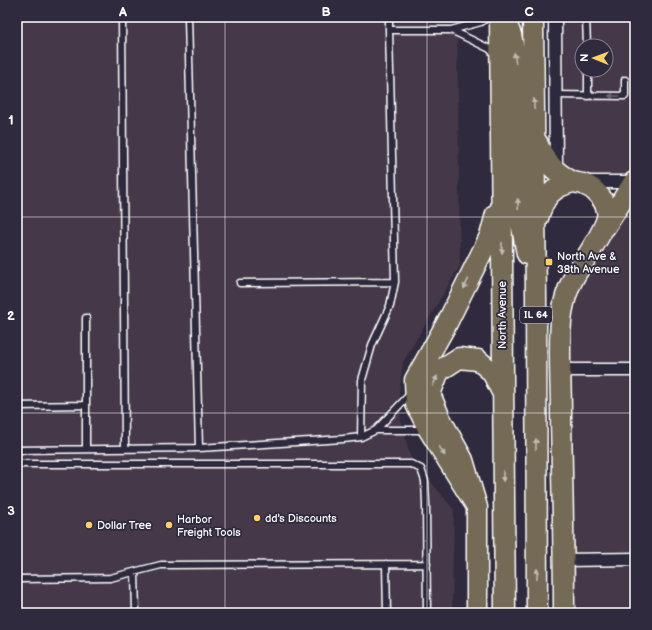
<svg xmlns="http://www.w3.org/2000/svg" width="652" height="630" font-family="'Balsamiq Sans',sans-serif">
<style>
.built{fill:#443949;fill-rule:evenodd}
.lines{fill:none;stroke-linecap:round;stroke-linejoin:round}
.lane-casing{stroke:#fff;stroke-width:9}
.street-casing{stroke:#fff;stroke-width:15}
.primary-casing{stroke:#fff;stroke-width:23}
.lane{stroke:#2f2a3d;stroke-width:6}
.street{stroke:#2f2a3d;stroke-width:12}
.primary{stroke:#746b55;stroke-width:20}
.oneway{fill:#c0bcb2}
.oneway2{fill:#6d6a77}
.grid{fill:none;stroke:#fff;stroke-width:1;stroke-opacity:0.55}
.poi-dot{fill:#ffd166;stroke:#2f2a3d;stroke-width:1.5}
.labels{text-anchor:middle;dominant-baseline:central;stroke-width:3.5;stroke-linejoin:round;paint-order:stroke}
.shield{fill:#2f2a3d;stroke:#c1bfc5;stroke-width:1}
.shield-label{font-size:10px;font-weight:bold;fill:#fff}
.poi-label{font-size:11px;fill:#fff;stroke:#2f2a3d;text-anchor:start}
.street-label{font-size:11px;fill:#fff;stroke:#2f2a3d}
.neatline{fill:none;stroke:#fff;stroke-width:1.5}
.grid-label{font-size:13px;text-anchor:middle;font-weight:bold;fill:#fff}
</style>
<rect width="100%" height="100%" fill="#2f2a3d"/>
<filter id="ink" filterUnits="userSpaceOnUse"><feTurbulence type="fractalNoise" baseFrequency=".025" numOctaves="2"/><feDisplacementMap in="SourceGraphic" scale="8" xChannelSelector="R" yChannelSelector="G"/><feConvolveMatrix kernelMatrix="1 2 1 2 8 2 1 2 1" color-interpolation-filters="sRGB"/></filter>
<g filter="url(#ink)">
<!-- built -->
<path class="built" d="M 17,17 L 457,17 L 460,266 L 403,362 L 399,393 L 401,421 L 410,456 L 454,510 L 452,613 L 17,613 L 17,461 L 205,458 L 17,460 Z
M 555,17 L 635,17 L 635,613 L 564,613 L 561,314 L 634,183 L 556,171 ZM 582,46 L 606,46 L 606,70 L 582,70 Z"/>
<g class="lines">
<defs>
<path id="lane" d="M 122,17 L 125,449
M 188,17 L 199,448
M 389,17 L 389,30 L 451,30
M 488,17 L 481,22 L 451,30 L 490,49 L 495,55
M 586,17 L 587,46
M 588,70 L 588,96
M 555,95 L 625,96 L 625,80
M 240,283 L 395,282 L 389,30
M 86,318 L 86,449
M 17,406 L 86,405
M 376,430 L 411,393
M 361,437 L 362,380 L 372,345 L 390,306 L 395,282
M 17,450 L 199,448 L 343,439 L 361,437 L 376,430 L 425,430
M 17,464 L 411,464 L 421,469 L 425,481 L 426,504 L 427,613
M 386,564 L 387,613
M 135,572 L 136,613
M 17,579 L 110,578 L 161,565 L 427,564"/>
<path id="street" d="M 555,17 L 556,172
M 584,182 L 635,182
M 560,370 L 635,370
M 564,560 L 635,559"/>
<path id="primary" d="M 500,17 L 505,613
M 533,17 L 536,297 L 537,613
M 506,22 L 511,35 L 516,60 L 518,206 L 527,254
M 537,142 C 543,160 554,172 571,181 C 575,183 579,183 583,184 C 594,188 604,198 607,210 C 611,225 581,263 573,279 C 567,290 564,301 562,313 C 560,326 560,340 560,353 C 560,374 561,395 561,416 C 562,482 564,547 564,613
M 538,218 C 544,197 552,187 573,182
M 605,227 L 634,182
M 477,507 L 429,430 L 416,404 L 415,380 L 447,323 L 490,236 L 496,214
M 477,613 L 477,507 L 463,460 L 440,418 L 430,394 L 439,371 L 459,358 L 478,360 L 492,372 L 502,392"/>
</defs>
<!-- lane casing -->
<use href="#lane" class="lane-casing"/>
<!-- street casing -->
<use href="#street" class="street-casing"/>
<!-- primary casing -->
<use href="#primary" class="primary-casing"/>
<!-- lane -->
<use href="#lane" class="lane"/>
<!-- street -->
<use href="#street" class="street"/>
<!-- primary -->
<use href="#primary" class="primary"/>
</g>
<!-- one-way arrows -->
<defs><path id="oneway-solid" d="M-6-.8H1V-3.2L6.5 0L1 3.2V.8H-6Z"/></defs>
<g class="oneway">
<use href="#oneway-solid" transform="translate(515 58) rotate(-98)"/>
<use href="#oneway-solid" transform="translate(534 104) rotate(-91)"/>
<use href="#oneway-solid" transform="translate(518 204) rotate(-93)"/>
<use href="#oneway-solid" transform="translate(502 248) rotate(90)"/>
<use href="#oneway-solid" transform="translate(466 284) rotate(116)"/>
<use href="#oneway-solid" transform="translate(435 381) rotate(-67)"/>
<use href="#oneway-solid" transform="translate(536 444) rotate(-90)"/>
<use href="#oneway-solid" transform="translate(442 451) rotate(58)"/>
<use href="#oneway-solid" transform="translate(503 476) rotate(89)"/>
<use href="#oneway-solid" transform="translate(537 574) rotate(-90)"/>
</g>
<use class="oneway2" href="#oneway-solid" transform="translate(614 96) rotate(-180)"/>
</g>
<!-- grid -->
<path class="grid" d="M 225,17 L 225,613M 427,17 L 427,613M 17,217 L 635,217M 17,413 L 635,413"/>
<!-- markers -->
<g class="poi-dot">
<rect x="545" y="258" width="8" height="8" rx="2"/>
<circle cx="257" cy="518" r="4"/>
<circle cx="89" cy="525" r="4"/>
<circle cx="169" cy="525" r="4"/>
</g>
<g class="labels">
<!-- shield labels -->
<rect class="shield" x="520" y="307" width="32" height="16" rx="3"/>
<g class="shield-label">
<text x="536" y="315">IL 64</text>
</g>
<!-- poi labels -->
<g class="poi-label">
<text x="557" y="256">North Ave &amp;<tspan x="557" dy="13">38th Avenue</tspan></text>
<text x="265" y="518">dd's Discounts</text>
<text x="177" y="519">Harbor<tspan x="177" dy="13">Freight Tools</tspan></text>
<text x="97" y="525">Dollar Tree</text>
</g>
<!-- street labels -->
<g class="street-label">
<text transform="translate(502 315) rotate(-90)">North Avenue</text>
</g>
</g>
<!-- margin -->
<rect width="652" height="630" fill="none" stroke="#2f2a3d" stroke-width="44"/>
<!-- north arrow -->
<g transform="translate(594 58) rotate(271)"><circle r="19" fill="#2f2a3d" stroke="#827f8b"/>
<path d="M0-3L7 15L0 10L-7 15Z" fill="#ffd166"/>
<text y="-6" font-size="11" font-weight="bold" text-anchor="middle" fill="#ffffff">N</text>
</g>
<rect x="22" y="22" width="608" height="586" class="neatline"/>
<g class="grid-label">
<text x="123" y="16">A</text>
<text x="326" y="16">B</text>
<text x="529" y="16">C</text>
<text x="11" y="124">1</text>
<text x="11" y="320">2</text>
<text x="11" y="515">3</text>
</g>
</svg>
